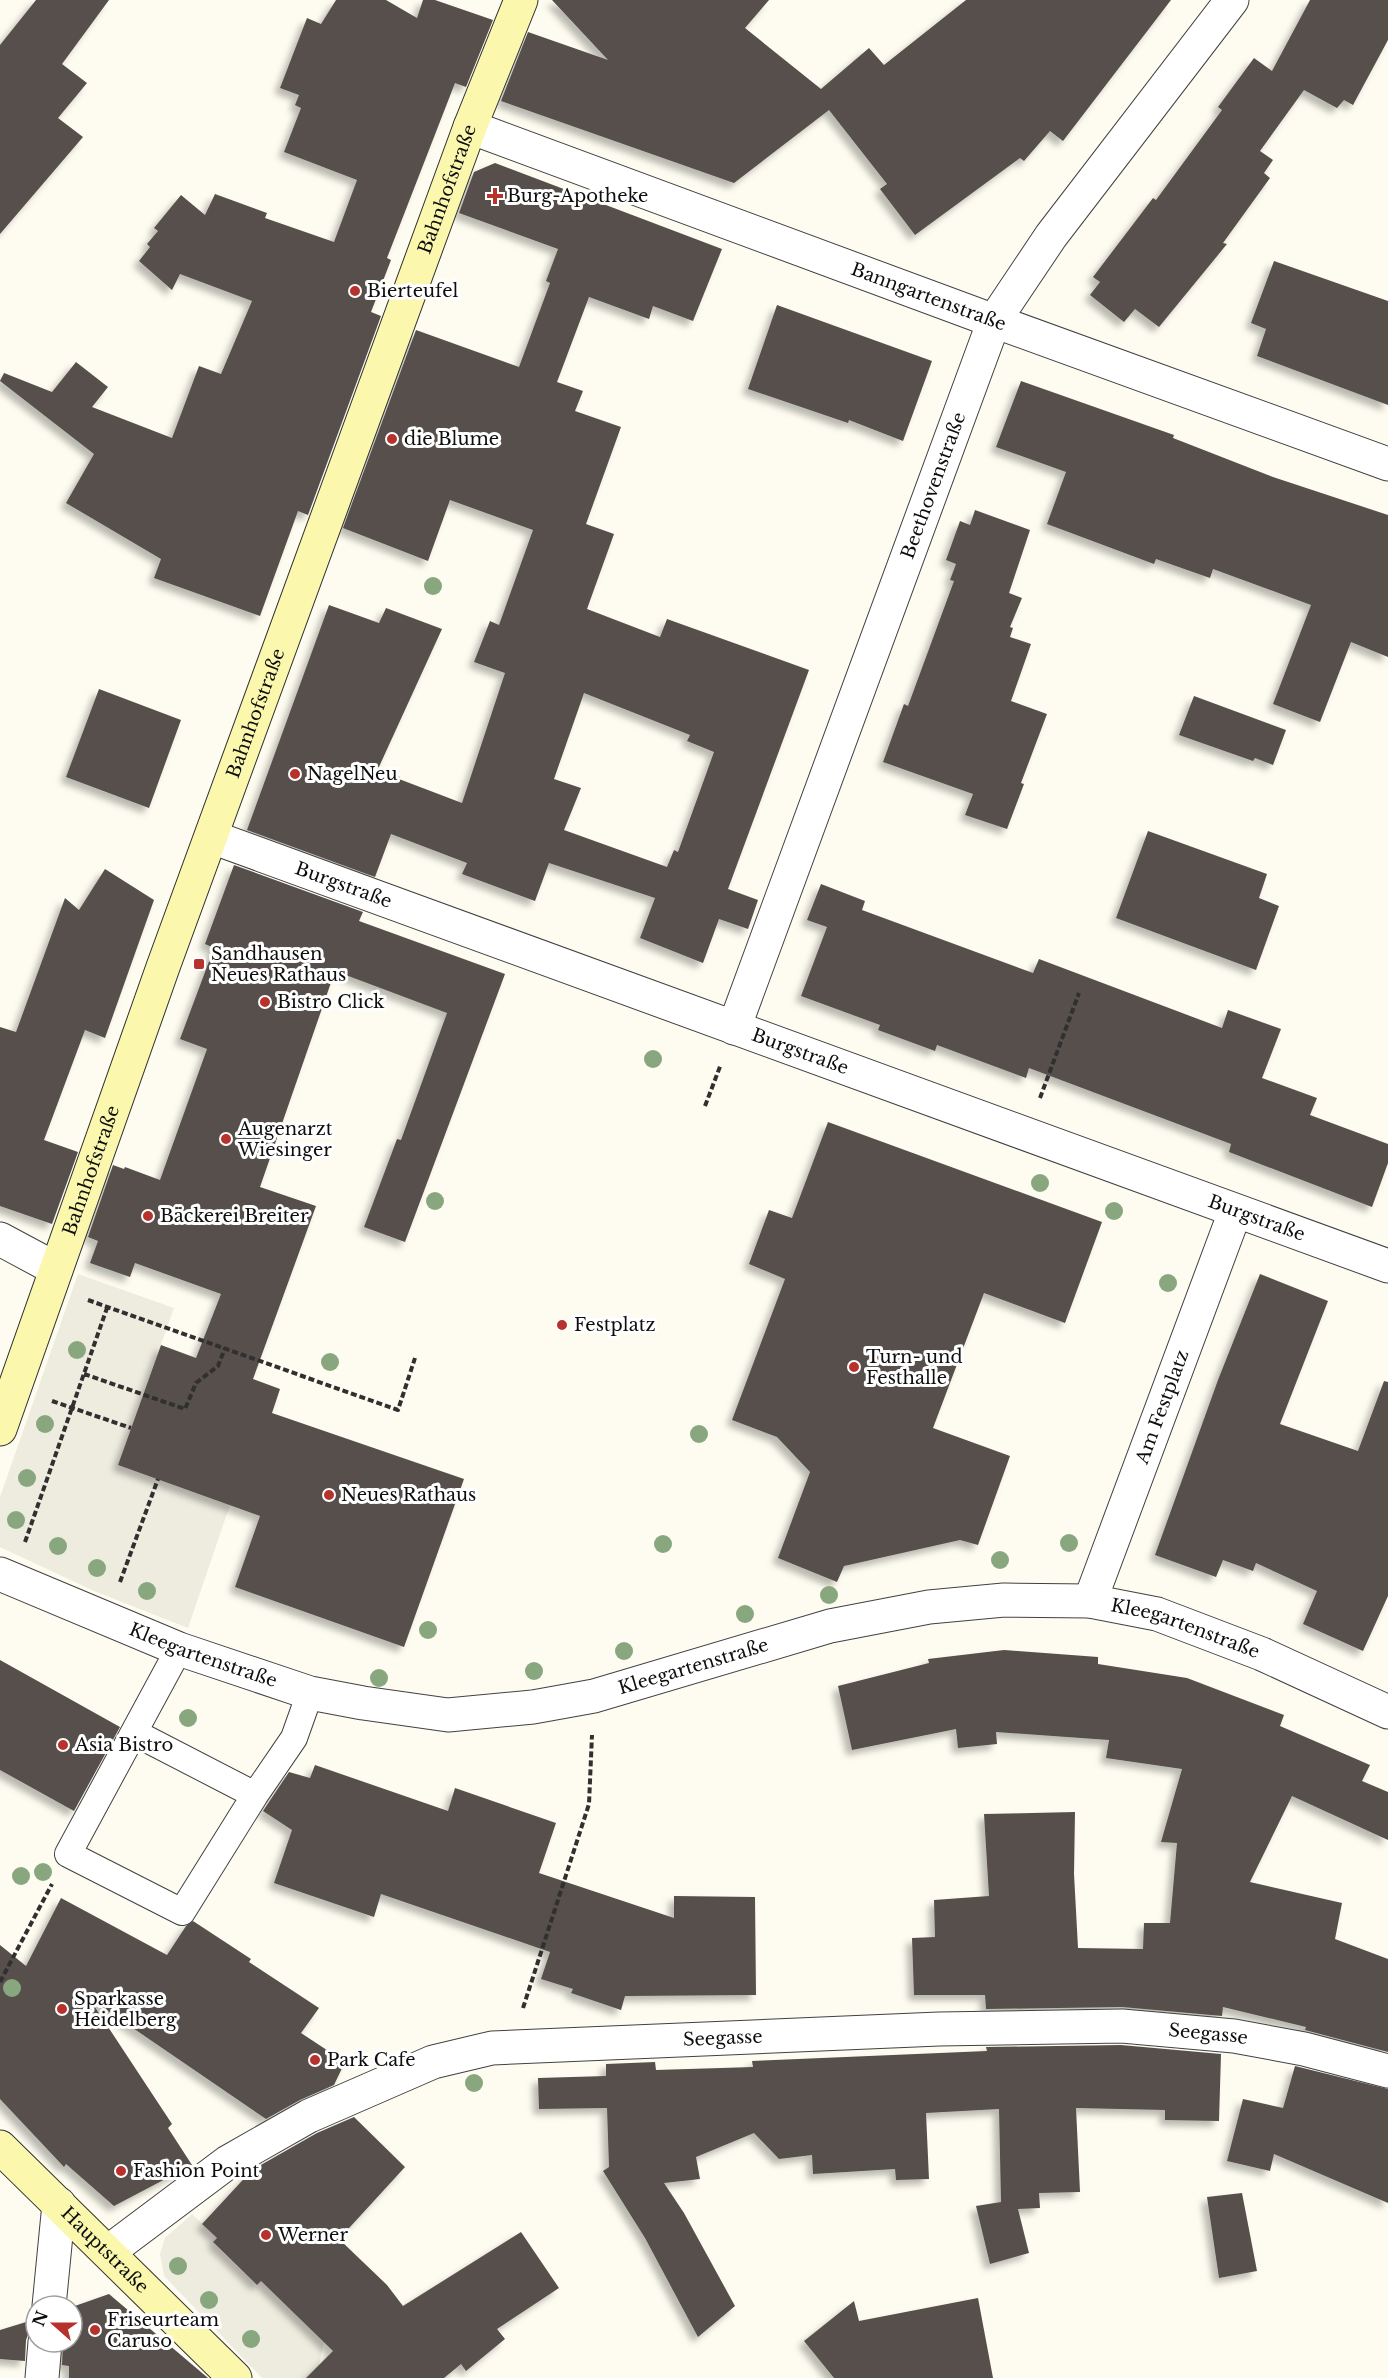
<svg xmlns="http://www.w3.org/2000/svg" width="1388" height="2378" font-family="'Libre Baskerville',serif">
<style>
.plaza{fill:#eeebdf}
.building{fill:#56504b;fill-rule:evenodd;filter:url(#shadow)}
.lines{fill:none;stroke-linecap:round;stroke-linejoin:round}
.lane-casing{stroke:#414141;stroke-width:28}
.street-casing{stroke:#414141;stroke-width:35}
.secondary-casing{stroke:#303030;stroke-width:35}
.path{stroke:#303030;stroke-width:4;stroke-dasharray:6 3;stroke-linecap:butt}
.lane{stroke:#fff;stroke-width:26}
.street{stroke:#fff;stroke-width:33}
.secondary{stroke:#fbf8ae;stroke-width:33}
.tree{fill:#89a77e}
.poi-dot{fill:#b7322d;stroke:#fff;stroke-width:2}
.labels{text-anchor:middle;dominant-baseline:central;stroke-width:6;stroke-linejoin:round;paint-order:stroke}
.street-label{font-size:18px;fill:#0e0e0e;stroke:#fff}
.poi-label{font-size:18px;fill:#0e0e0e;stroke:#fff;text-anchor:start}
</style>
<defs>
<filter id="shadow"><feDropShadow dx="-5.5" dy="5.5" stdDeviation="3" flood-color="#0004"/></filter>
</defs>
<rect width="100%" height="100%" fill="#fefcf0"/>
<!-- plaza -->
<path class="plaza" d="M 78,1274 L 174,1308 L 118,1465 L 230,1505 L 188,1628 L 94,1591 L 0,1547 L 0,1497 Z
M 192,2214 L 217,2238 L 213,2243 L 256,2285 L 261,2281 L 324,2342 L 319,2365 L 306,2378 L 262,2378 L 164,2276 L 160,2254 L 165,2238 Z"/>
<!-- building -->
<path class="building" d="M 36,0 L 109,0 L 62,64 L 87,83 L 58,118 L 83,137 L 0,234 L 0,45 Z
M 336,0 L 386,0 L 417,18 L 423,0 L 435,0 L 493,20 L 466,87 L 455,83 L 387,258 L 391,260 L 371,312 L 381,316 L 308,515 L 298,511 L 260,616 L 154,578 L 161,559 L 66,503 L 94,454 L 0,381 L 4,373 L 52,392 L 76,362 L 108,387 L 92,407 L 172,438 L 199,366 L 221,374 L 252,301 L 180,274 L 172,290 L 139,261 L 150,247 L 147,244 L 158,231 L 154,228 L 181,195 L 205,215 L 215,194 L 267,213 L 265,218 L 334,242 L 357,180 L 284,152 L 301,108 L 295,105 L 299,95 L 280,88 L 307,18 L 321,24 Z
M 552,0 L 769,0 L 745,28 L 821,89 L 869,48 L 884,65 L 966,0 L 1171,0 L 1063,141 L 1050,131 L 1024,161 L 1020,158 L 915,235 L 880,189 L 887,184 L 829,110 L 734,183 L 501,101 L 528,32 L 608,60 Z
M 1310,0 L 1388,0 L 1388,40 L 1353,105 L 1344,100 L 1337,108 L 1304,90 L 1260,151 L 1273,160 L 1264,173 L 1270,178 L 1223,243 L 1227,244 L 1159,327 L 1135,309 L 1124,322 L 1090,295 L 1100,282 L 1093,277 L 1153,198 L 1156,200 L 1222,110 L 1218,107 L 1254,58 L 1272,71 Z
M 495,163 L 722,249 L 693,321 L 653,306 L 649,319 L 589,297 L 557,382 L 583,391 L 575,411 L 621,427 L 586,524 L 614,534 L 587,609 L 660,637 L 667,619 L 809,670 L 728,889 L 758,900 L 748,929 L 719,919 L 703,963 L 640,938 L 655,898 L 549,863 L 535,901 L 462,874 L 467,863 L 391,834 L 375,877 L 247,830 L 329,605 L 379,623 L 386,608 L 442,629 L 378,769 L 400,777 L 399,779 L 462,803 L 505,673 L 474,662 L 490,621 L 499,625 L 533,530 L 450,500 L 428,561 L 343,528 L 416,330 L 519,367 L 550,283 L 546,281 L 558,249 L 459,213 L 474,172 ZM 584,693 L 690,735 L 687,741 L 714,752 L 678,852 L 674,850 L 667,867 L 564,830 L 581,788 L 554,779 Z
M 1274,261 L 1388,301 L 1388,405 L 1257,356 L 1266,329 L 1251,323 Z
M 777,305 L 932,361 L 903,441 L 849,420 L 848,423 L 748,389 Z
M 1021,381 L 1174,435 L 1173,438 L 1273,477 L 1388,515 L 1388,657 L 1351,642 L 1320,722 L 1273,704 L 1311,605 L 1213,569 L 1210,578 L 1156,559 L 1154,564 L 1047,524 L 1066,472 L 996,447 Z
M 975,510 L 1030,530 L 1009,593 L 1022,598 L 1010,627 L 1013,628 L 1010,637 L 1031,644 L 1011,701 L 1047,714 L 1021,783 L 1024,784 L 1007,829 L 965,815 L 973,794 L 883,762 L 904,704 L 908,706 L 954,581 L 950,580 L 956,564 L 946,560 L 960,521 L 970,525 Z
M 99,689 L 181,720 L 149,808 L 66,777 Z
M 1194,696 L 1286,730 L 1273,765 L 1255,758 L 1253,761 L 1179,735 Z
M 1148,831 L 1267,874 L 1259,898 L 1279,906 L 1256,970 L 1116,918 Z
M 234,865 L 363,912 L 359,921 L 505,974 L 405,1242 L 364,1227 L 397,1139 L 401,1140 L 447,1013 L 335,971 L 260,1187 L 316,1206 L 253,1379 L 280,1389 L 272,1413 L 464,1479 L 404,1647 L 235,1587 L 260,1516 L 118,1465 L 161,1345 L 196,1358 L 221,1294 L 135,1263 L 130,1277 L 90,1263 L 98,1241 L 88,1237 L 113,1165 L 124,1169 L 125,1167 L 160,1180 L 207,1049 L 180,1039 L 214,948 L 205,944 Z
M 105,869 L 154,900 L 105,1038 L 85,1030 L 44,1140 L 78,1152 L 52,1224 L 0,1206 L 0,1027 L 16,1032 L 65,898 L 79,910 Z
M 821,884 L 865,901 L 862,910 L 1033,973 L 1039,959 L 1222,1028 L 1228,1010 L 1281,1029 L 1262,1078 L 1317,1098 L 1310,1115 L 1388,1144 L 1388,1163 L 1372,1207 L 1229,1152 L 1231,1144 L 1029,1068 L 1026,1078 L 937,1045 L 935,1051 L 878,1030 L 880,1025 L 801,996 L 827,927 L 807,920 Z
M 828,1122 L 1102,1222 L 1065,1323 L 984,1293 L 933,1428 L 1010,1456 L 978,1545 L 960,1540 L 844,1566 L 837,1582 L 778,1558 L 810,1472 L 777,1437 L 732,1420 L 785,1279 L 749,1264 L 769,1210 L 792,1218 Z
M 1260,1274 L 1328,1301 L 1280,1424 L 1358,1451 L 1384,1381 L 1388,1382 L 1388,1596 L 1363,1651 L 1303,1624 L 1317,1591 L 1256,1563 L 1253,1571 L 1223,1560 L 1216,1577 L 1155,1555 L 1218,1380 Z
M 1004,1650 L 1098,1657 L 1098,1664 L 1187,1678 L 1284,1715 L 1280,1726 L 1370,1765 L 1362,1781 L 1388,1792 L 1388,1840 L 1292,1796 L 1250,1882 L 1342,1903 L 1335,1939 L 1388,1959 L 1388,2052 L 1305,2030 L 1306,2027 L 1223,2007 L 1222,2016 L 1122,2007 L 986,2009 L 985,1995 L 914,1995 L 912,1938 L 935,1937 L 934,1900 L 989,1896 L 984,1814 L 1075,1812 L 1074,1874 L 1078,1948 L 1143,1949 L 1144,1923 L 1170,1923 L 1177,1843 L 1161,1842 L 1182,1769 L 1106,1758 L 1109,1740 L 996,1732 L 997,1744 L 958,1748 L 956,1729 L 852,1750 L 838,1686 L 929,1663 L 928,1659 Z
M 0,1660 L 120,1727 L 74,1811 L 0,1770 Z
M 315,1765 L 448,1811 L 455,1788 L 556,1823 L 539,1873 L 674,1918 L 674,1896 L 755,1897 L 756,1995 L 625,1996 L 621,2010 L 571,1993 L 573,1989 L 541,1979 L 550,1952 L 381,1894 L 374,1917 L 274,1883 L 292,1830 L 263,1811 L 289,1772 L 310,1778 Z
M 61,1898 L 167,1955 L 186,1926 L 193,1921 L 251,1959 L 249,1962 L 319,2008 L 301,2033 L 345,2062 L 334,2085 L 300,2100 L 266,2119 L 89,1998 L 172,2124 L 168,2128 L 192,2165 L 114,2206 L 66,2164 L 64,2167 L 0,2099 L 0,1945 L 26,1966 Z
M 1121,2045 L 1221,2054 L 1219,2121 L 1165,2120 L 1165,2110 L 1076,2108 L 1080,2192 L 1039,2193 L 1040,2208 L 1018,2209 L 1029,2253 L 990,2264 L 976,2206 L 1001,2202 L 999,2109 L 926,2113 L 929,2179 L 896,2180 L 895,2169 L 813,2174 L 812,2155 L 779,2159 L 754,2133 L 696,2157 L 700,2179 L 664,2183 L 684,2213 L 735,2306 L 698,2337 L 645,2238 L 603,2171 L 609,2167 L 607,2108 L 539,2109 L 538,2078 L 606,2076 L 606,2064 L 655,2062 L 656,2070 L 753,2067 L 752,2061 L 987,2051 L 986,2047 Z
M 1295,2066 L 1388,2089 L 1388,2203 L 1274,2154 L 1270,2171 L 1227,2161 L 1243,2099 L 1283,2108 Z
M 354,2117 L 405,2167 L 339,2239 L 387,2285 L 403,2306 L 521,2232 L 559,2288 L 497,2329 L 505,2339 L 466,2371 L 461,2364 L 444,2378 L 306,2378 L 333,2351 L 261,2281 L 257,2285 L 213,2242 L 217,2238 L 202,2224 L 252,2170 L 317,2133 Z
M 1242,2193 L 1257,2271 L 1219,2278 L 1207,2197 Z
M 109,2294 L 208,2378 L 69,2378 L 69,2366 L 62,2365 L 63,2342 L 72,2342 L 72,2307 Z
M 978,2298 L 993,2378 L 834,2378 L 804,2341 L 854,2301 L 859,2321 Z
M 36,2319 L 36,2326 L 29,2332 L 26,2340 L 25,2361 L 0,2359 L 0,2330 Z"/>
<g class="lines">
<defs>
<path id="lane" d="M 179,1649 L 68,1854 L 182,1912 L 255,1795 L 294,1738 L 310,1693
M 135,1733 L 255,1795"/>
<g id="street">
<path id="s1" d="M 470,127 L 994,321 L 1388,464"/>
<path id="s2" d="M 212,837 L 1388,1266"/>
<path id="s3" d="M 734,1028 L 994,321 L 1051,236 L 1232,0"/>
<path d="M 0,1239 L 56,1269"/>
<path id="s4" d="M 0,1574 L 179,1649 L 310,1693 L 363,1703 L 448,1715 L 533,1707 L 594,1696 L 830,1626 L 929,1607 L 1004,1600 L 1090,1601 L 1157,1614 L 1262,1654 L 1388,1712"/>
<path id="s5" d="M 1090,1601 L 1235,1212"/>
<path id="s6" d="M 108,2252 L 228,2162 L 309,2116 L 433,2062 L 492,2048 L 939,2029 L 1122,2026 L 1234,2036 L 1304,2049 L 1388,2071"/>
<path d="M 49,2306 L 59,2204"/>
<path d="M 42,2378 L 45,2342"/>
</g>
<g id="secondary">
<path id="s7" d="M 0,1429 L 163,967 L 470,127 L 521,0"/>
<path id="s8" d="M 0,2147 L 235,2378"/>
</g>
</defs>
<!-- lane casing -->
<use href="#lane" class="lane-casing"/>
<!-- street casing -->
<use href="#street" class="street-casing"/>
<!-- secondary casing -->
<use href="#secondary" class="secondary-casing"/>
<!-- path -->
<path class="path" d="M 1040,1098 L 1079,993
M 705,1106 L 721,1064
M 88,1300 L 398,1410 L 415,1358
M 84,1374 L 185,1409 L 196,1383 L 218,1366 L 225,1348
M 52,1401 L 131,1428
M 25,1542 L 107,1308
M 120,1582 L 158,1479
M 0,1982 L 52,1884
M 523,2008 L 589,1804 L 592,1735"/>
<!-- lane -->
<use href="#lane" class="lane"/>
<!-- street -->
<use href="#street" class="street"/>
<!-- secondary -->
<use href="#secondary" class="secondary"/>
</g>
<!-- trees -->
<g class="tree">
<circle cx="433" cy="586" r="9"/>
<circle cx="653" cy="1059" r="9"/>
<circle cx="1040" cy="1183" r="9"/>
<circle cx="435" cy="1201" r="9"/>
<circle cx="1114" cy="1211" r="9"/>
<circle cx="1168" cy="1283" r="9"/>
<circle cx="77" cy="1350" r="9"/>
<circle cx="330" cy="1362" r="9"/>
<circle cx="45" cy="1424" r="9"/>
<circle cx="699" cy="1434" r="9"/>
<circle cx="27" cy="1478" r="9"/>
<circle cx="16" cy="1520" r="9"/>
<circle cx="1069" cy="1543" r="9"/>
<circle cx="663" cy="1544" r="9"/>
<circle cx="58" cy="1546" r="9"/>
<circle cx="1000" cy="1560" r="9"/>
<circle cx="97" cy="1568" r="9"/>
<circle cx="147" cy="1591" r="9"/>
<circle cx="829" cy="1595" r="9"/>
<circle cx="745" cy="1614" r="9"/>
<circle cx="428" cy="1630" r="9"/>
<circle cx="624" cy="1651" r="9"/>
<circle cx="534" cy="1671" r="9"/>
<circle cx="379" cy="1678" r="9"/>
<circle cx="188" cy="1718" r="9"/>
<circle cx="43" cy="1872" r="9"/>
<circle cx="21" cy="1876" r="9"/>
<circle cx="12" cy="1988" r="9"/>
<circle cx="474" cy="2083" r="9"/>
<circle cx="178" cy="2266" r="9"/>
<circle cx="209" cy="2300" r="9"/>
<circle cx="251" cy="2339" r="9"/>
</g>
<!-- markers -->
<g class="poi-dot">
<path d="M492 187h6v6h6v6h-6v6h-6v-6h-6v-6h6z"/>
<circle cx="355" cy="291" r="6"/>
<circle cx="392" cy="439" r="6"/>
<circle cx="295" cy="774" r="6"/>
<rect x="193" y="958" width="12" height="12" rx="3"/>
<circle cx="265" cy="1002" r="6"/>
<circle cx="226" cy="1139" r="6"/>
<circle cx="148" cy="1216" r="6"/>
<circle cx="562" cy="1325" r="6"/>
<circle cx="854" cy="1367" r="6"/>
<circle cx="329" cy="1495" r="6"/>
<circle cx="63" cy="1745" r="6"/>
<circle cx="62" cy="2009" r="6"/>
<circle cx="315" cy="2060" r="6"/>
<circle cx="121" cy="2171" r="6"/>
<circle cx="266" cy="2235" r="6"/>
<circle cx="95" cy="2330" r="6"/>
</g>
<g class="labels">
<!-- street labels -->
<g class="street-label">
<text stroke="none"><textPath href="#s7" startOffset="1318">Bahnhofstraße</textPath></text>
<text stroke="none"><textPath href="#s1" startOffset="489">Banngartenstraße</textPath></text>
<text stroke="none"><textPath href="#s3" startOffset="578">Beethovenstraße</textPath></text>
<text stroke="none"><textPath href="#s7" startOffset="760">Bahnhofstraße</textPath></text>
<text stroke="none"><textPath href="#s2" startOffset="140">Burgstraße</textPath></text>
<text stroke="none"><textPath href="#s2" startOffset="626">Burgstraße</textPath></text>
<text stroke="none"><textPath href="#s7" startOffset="274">Bahnhofstraße</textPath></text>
<text stroke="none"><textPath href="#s2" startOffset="1112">Burgstraße</textPath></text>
<text stroke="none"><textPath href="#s5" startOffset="207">Am Festplatz</textPath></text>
<text stroke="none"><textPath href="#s4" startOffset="1227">Kleegartenstraße</textPath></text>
<text stroke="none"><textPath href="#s4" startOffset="219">Kleegartenstraße</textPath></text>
<text stroke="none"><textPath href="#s4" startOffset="723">Kleegartenstraße</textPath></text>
<text stroke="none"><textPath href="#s6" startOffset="1156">Seegasse</textPath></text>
<text stroke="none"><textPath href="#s6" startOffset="670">Seegasse</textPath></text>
<text stroke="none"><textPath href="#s8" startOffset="147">Hauptstraße</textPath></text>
</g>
<!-- poi labels -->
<g class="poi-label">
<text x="507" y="196">Burg-Apotheke</text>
<text x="367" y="291">Bierteufel</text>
<text x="404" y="439">die Blume</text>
<text x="307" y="774">NagelNeu</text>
<text x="211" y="954">Sandhausen<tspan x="211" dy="21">Neues Rathaus</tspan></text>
<text x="277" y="1002">Bistro Click</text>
<text x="238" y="1129">Augenarzt<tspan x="238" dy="21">Wiesinger</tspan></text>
<text x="160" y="1216">Bäckerei Breiter</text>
<text x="574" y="1325">Festplatz</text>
<text x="866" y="1357">Turn- und<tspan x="866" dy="21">Festhalle</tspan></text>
<text x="341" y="1495">Neues Rathaus</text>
<text x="75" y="1745">Asia Bistro</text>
<text x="74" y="1999">Sparkasse<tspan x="74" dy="21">Heidelberg</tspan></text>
<text x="327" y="2060">Park Cafe</text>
<text x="133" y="2171">Fashion Point</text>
<text x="278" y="2235">Werner</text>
<text x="107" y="2320">Friseurteam<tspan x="107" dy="21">Caruso</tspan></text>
</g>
</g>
<!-- north arrow -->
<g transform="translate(54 2324) rotate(291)"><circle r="28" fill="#ffffff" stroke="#9f9f9f" stroke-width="1.5"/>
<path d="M0-4.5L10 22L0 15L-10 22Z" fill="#b7322d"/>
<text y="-9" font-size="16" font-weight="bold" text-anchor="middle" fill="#0e0e0e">N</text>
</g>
</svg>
